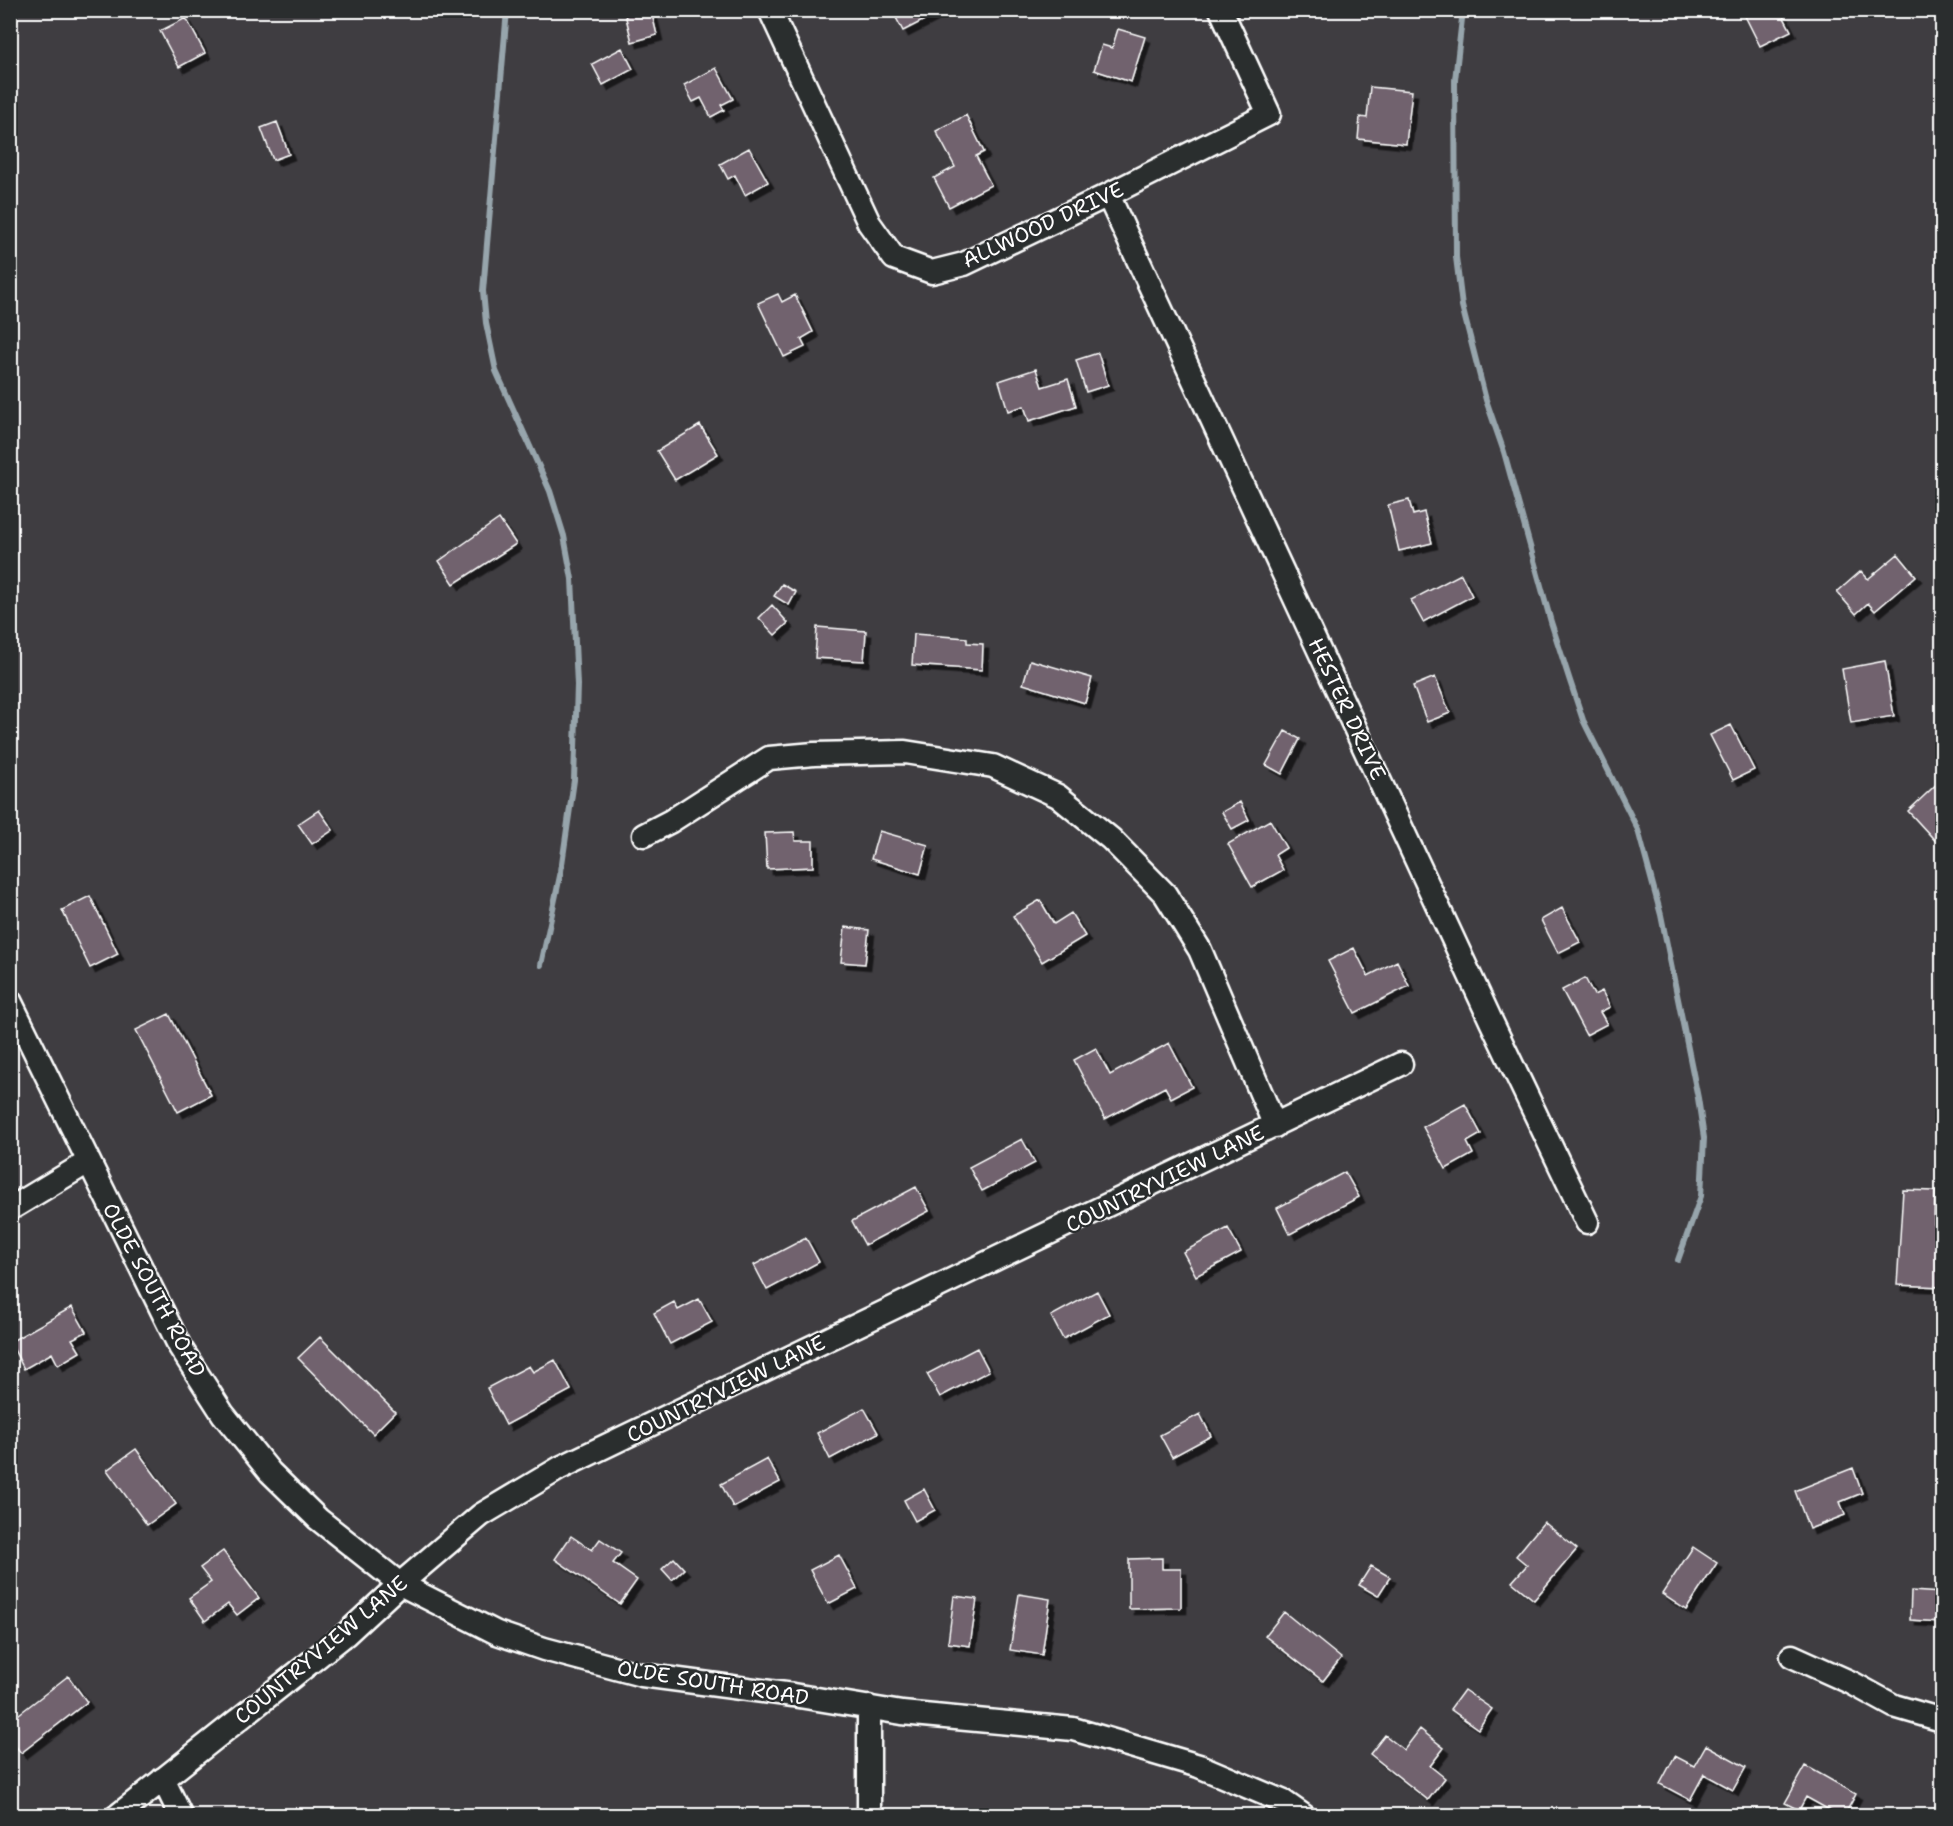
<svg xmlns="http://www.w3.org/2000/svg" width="1953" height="1826" font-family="'Shantell Sans',sans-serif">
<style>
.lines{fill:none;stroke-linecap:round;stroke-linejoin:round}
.stream{stroke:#97a5ac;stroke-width:6}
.building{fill:#71626e;stroke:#fff;stroke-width:1.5;filter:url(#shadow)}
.minor-casing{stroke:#fff;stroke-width:27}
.minor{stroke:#2a2d2e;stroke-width:22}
.labels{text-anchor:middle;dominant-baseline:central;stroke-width:4.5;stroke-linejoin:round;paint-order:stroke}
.street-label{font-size:21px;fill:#fff;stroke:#2a2d2e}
</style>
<defs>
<filter id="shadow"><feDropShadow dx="5.5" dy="5.5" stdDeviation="0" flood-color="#0009"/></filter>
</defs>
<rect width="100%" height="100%" fill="#3f3d41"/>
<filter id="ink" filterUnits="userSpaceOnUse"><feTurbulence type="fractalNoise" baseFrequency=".0167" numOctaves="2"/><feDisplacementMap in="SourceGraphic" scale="12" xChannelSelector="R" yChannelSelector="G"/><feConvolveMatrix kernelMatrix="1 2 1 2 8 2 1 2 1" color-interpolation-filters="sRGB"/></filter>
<g filter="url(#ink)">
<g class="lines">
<!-- stream -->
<path class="stream" d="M 507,10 L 483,291 L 486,323 L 496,371 L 550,491 L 564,536 L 572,579 L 577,685 L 574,780 L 561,871 L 541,965
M 1463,10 L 1455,80 L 1456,257 L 1462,306 L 1486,400 L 1504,452 L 1551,622 L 1569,678 L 1583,720 L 1638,830 L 1661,915 L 1698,1098 L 1704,1138 L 1701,1196 L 1678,1260"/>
</g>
<!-- building -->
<path class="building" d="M 624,10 L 651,10 L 657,35 L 632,42 Z
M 892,10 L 936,10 L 938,13 L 903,31 Z
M 1742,10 L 1780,10 L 1791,31 L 1760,46 Z
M 186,18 L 205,53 L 179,67 L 160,31 Z
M 1118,29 L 1145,37 L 1131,82 L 1094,70 L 1102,45 L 1112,48 Z
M 622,48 L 633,69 L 603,85 L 592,64 Z
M 716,68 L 733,99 L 721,105 L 724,110 L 711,117 L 701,98 L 693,102 L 684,85 Z
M 1370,87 L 1412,91 L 1406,144 L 1358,139 L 1360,117 L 1367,118 Z
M 966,115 L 984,152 L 976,156 L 991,185 L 949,207 L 934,178 L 955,167 L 936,131 Z
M 277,122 L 289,154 L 273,160 L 261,128 Z
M 749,148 L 768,182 L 745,195 L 735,175 L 728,179 L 720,164 Z
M 778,294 L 782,302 L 795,295 L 813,332 L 801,339 L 805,347 L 784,357 L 758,303 Z
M 1098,353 L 1108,385 L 1086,392 L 1076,360 Z
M 1036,369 L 1042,387 L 1068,379 L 1076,406 L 1029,421 L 1024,406 L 1008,411 L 999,381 Z
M 700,425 L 718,454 L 675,480 L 657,451 Z
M 1409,500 L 1413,515 L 1424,512 L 1432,543 L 1399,551 L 1388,505 Z
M 499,519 L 516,544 L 454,584 L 439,561 Z
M 1898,554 L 1916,576 L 1875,611 L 1868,603 L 1856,614 L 1837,592 L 1861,571 L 1868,579 Z
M 1461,574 L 1472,596 L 1423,622 L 1411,600 Z
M 782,584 L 796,592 L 789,605 L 774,596 Z
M 772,605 L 788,623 L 775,635 L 759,618 Z
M 817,627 L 866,631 L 864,661 L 815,658 Z
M 914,634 L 967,638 L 967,643 L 983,644 L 982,670 L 912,665 Z
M 1030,660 L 1092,678 L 1085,703 L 1023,684 Z
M 1885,661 L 1894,716 L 1851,723 L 1842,669 Z
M 1435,677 L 1450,713 L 1427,722 L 1413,686 Z
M 1731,725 L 1754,770 L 1733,780 L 1710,735 Z
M 1285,731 L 1300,739 L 1282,774 L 1266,765 Z
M 1942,779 L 1942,848 L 1908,811 Z
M 1240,802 L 1249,820 L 1232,829 L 1222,812 Z
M 319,810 L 333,830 L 312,844 L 298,824 Z
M 1270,820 L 1286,848 L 1275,855 L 1283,870 L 1252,887 L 1228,844 Z
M 879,831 L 928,845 L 920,874 L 871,859 Z
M 794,832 L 795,841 L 813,841 L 813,867 L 767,869 L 765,833 Z
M 90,896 L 118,954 L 90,968 L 62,910 Z
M 1040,900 L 1054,924 L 1071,913 L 1085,936 L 1042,962 L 1013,916 Z
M 1562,908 L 1580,942 L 1558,953 L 1541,920 Z
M 845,927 L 869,930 L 865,964 L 841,962 Z
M 1354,948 L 1368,976 L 1397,961 L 1409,986 L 1355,1013 L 1328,961 Z
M 1585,978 L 1594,995 L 1602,991 L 1610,1007 L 1600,1012 L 1607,1024 L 1586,1035 L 1562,990 Z
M 169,1014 L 211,1095 L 178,1112 L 136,1030 Z
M 1169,1043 L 1192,1087 L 1171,1098 L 1165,1087 L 1105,1119 L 1074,1060 L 1096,1048 L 1110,1075 Z
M 1465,1104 L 1481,1134 L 1467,1142 L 1473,1154 L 1446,1169 L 1423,1127 Z
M 1022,1139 L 1035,1163 L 982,1191 L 969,1167 Z
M 1345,1172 L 1359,1197 L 1290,1234 L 1277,1208 Z
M 916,1187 L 929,1211 L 865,1245 L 852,1221 Z
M 1903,1190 L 1935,1191 L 1934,1224 L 1942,1224 L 1942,1287 L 1897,1285 Z
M 1228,1228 L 1241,1252 L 1196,1276 L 1183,1252 Z
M 806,1238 L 819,1262 L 767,1290 L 754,1265 Z
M 1097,1291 L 1109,1314 L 1063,1339 L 1051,1316 Z
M 699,1299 L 712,1322 L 670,1344 L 654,1313 L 674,1302 L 678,1310 Z
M 72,1307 L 86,1332 L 72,1339 L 80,1352 L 58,1365 L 52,1353 L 24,1369 L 10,1342 Z
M 320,1337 L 395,1412 L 373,1434 L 298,1358 Z
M 977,1348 L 989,1371 L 940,1397 L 927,1374 Z
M 555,1360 L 571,1390 L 506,1425 L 487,1388 L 529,1366 L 533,1372 Z
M 864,1408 L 878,1433 L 830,1459 L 817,1433 Z
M 1200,1414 L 1211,1436 L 1172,1457 L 1160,1435 Z
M 136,1449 L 176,1504 L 147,1525 L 107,1470 Z
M 767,1459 L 780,1482 L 733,1507 L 721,1484 Z
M 1853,1468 L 1862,1493 L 1840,1502 L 1845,1515 L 1809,1529 L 1795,1491 Z
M 924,1489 L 935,1510 L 915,1521 L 904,1500 Z
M 1544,1522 L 1577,1549 L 1534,1600 L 1512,1582 L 1527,1565 L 1516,1556 Z
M 571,1536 L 592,1550 L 600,1539 L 621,1553 L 613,1563 L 637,1580 L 620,1604 L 555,1559 Z
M 1693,1547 L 1717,1563 L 1686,1610 L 1662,1594 Z
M 223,1551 L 259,1598 L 237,1615 L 228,1604 L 205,1621 L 189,1598 L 211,1582 L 200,1568 Z
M 839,1555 L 857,1589 L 828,1604 L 810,1570 Z
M 674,1558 L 684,1569 L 672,1580 L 662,1569 Z
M 1162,1558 L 1162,1569 L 1181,1569 L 1181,1608 L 1129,1609 L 1129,1559 Z
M 1371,1566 L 1390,1577 L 1378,1596 L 1359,1585 Z
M 1911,1591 L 1942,1593 L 1942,1622 L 1910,1620 Z
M 1019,1594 L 1050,1599 L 1042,1655 L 1010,1650 Z
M 954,1596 L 977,1599 L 970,1646 L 948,1643 Z
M 1284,1612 L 1341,1658 L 1323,1681 L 1265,1636 Z
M 68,1676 L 87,1702 L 21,1753 L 10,1739 L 10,1721 Z
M 1464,1690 L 1492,1709 L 1478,1729 L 1450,1709 Z
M 1420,1729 L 1444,1748 L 1430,1766 L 1445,1778 L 1428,1800 L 1370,1754 L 1385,1735 L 1404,1750 Z
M 1706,1745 L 1746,1767 L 1733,1790 L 1704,1774 L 1690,1800 L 1660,1784 L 1675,1756 L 1694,1766 Z
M 1806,1766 L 1856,1794 L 1844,1816 L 1840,1816 L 1806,1797 L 1799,1810 L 1785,1803 Z"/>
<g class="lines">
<defs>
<path id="minor" d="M 770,10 L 869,223 L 894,258 L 932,272 L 964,264 L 1108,195 L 1269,114 L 1221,10
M 1108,195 L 1491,1021 L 1587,1222
M 644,835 L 671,821 L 769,758 L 814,754 L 905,752 L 993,766 L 1058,796 L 1111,839 L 1165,894 L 1200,950 L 1275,1126
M 10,1001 L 180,1347 L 223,1414 L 270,1472 L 318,1519 L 400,1584 L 497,1633 L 544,1649 L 642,1675 L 793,1695 L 902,1713 L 1073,1729 L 1199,1766 L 1284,1802 L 1304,1816
M 10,1209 L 88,1162
M 1792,1656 L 1852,1683 L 1894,1706 L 1942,1720
M 163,1779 L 181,1816
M 117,1816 L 345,1635 L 400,1584 L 481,1515 L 560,1468 L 1401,1064
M 869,1816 L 869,1707"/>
</defs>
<!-- minor casing -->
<use href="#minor" class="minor-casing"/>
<!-- minor -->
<use href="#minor" class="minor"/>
</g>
</g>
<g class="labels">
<!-- street labels -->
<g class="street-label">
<text transform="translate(1043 225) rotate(-25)">ALLWOOD DRIVE</text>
<text transform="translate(1347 709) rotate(65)">HESTER DRIVE</text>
<text transform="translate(1165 1179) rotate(-26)">COUNTRYVIEW LANE</text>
<text transform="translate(154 1290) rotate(62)">OLDE SOUTH ROAD</text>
<text transform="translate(726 1389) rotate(-26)">COUNTRYVIEW LANE</text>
<text transform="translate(321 1650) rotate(-40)">COUNTRYVIEW LANE</text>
<text transform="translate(713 1683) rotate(9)">OLDE SOUTH ROAD</text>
</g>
</g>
<!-- margin -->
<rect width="1953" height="1826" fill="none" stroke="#2a2d2e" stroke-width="36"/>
<rect x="18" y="18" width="1917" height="1790" fill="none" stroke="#fff" stroke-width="2" filter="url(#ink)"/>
</svg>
